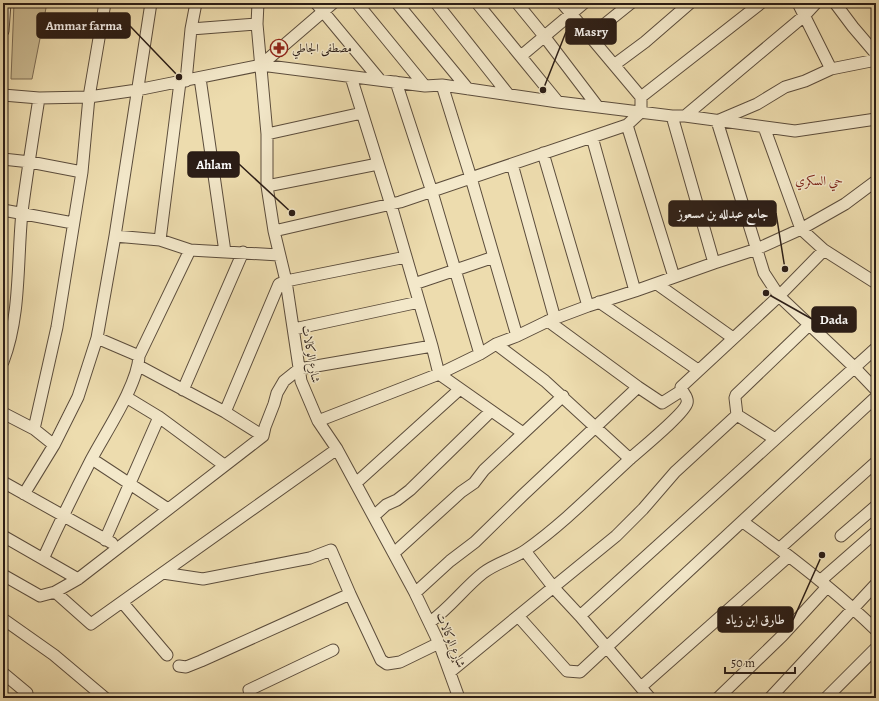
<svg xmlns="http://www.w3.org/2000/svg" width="879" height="701" font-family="Alegreya,Amiri,serif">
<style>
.green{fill:#ccbc94;stroke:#7c6c55}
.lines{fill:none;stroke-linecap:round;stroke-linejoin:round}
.minor-casing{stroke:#5c4d3c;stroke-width:13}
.minor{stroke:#f3e8ca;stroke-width:11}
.labels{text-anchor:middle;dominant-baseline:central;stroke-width:3;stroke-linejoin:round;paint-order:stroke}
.poi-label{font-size:12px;fill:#2b1d16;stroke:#f3e8ca;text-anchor:start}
.street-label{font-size:12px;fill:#2b1d16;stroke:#f3e8ca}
.neighbourhood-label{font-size:13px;fill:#7a1f14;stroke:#f3e8ca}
.leader{fill:none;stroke:#2b1d16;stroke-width:1.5}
.callout-dot{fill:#2b1d16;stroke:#f3e8ca;stroke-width:1.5}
.callout{fill:#2b1d16;stroke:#2b1d16;stroke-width:1.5}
.callout-label{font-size:13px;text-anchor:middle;font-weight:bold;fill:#fff}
</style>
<rect width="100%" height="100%" fill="#eddcae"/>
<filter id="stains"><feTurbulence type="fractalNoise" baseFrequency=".005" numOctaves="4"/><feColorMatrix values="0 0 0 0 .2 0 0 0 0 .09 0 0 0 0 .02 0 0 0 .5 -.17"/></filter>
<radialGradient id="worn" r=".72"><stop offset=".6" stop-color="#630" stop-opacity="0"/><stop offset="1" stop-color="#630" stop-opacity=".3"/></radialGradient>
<!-- green -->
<path class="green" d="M 14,3 L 47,3 L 32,79 L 11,79 Z"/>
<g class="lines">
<defs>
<path id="minor" d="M 258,3 L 257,24 L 267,134 L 267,186 L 274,231 L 286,281 L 301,381 L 318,421 L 337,449 L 415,593 L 439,643 L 459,698
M 316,3 L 380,80
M 357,3 L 425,86
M 397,3 L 468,89
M 436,3 L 508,94
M 477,3 L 558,102
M 517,3 L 544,36 L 598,107
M 798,3 L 831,69
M 835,3 L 853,27 L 876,54
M 191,29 L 257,24
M 3,31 L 5,3
M 590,36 L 631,3
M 521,56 L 584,3
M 876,60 L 831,69 L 805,81 L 785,87 L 757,104 L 717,121 L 764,273 L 779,296 L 854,367 L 876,390
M 261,65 L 425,86 L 442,85 L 558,102 L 672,116 L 685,116 L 795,131 L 876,119
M 614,65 L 645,42 L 690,3
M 351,77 L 391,205 L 432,346 L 439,374 L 523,433
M 200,78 L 225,252
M 186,81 L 191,29 L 196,3
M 396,82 L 432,192 L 480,354
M 442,85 L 471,178 L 517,336
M 3,95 L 39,98 L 89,97 L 137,90 L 261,65 L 333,3
M 641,97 L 761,3
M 672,116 L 714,263
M 685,116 L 804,16 L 816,3
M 627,125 L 674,277
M 764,127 L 801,229 L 824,250 L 876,283
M 267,134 L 362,113
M 592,137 L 635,291
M 543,153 L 588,306
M 3,159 L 30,162 L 82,172
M 512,164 L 555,319
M 267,186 L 378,164
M 3,210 L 73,223
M 274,231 L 400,202 L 627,125 L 641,112 L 641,97 L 562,3
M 115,236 L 160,240 L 190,250 L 279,255
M 160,240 L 180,82
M 414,284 L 494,257
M 657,284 L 733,338
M 599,302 L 698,370
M 548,321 L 638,387 L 662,403 L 681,391
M 294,329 L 419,302
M 97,338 L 139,356
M 496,344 L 545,381 L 630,459
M 3,362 C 21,315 17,262 22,212 C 27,174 33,136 39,98
M 139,366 L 225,412 L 263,436
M 183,390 L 243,252
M 126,397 L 159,417
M 225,412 L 279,284 L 286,281 L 406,257
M 3,413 L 34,429 L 54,445
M 737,415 L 775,439
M 318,421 L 439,374 L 480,354 L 496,344 L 517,336 L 548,321 L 588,306 L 635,291 L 714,263 L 757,249 L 801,229 L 845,204 L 876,181
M 34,429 L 57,327 L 82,172 L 89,97 L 105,3
M 92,459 L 168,509
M 3,482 L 112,543
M 356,483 L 460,389
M 24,494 L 54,445 L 78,397 L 97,338 L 115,236 L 151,3
M 374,516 L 386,505 L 397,500 L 410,490 L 491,411
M 743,522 C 789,555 835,590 876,630
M 3,536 L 78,579
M 841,536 L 876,506
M 105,540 L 159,417 L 224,465
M 780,548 L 876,462
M 525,551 L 554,588 L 580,616 L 650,698
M 394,553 L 461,492 L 474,483 L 484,470 L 563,396
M 43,559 C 58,526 74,493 91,460 C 105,433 138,385 139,356 L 190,250
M 163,573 L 203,579 L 310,558 L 331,550 L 350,594
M 3,575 L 40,596 L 55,592 L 78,579 L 263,436 L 265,427 L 274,404 L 277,393 L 284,381 L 299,369 L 432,346
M 820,581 L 876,532
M 55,592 L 91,624 L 337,449
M 415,593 L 450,561 L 475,542 L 523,495 L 638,387
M 122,602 L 167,655
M 518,616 L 567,671 L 580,672 L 876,397
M 580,616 L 876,348
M 3,619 L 54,655 L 105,698
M 430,622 C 450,608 464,588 483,573 C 496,563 513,559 526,550 C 564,523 597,489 631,458 C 641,449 685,413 687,403 C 689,397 682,393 681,387 L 779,296 L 824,250
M 179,666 L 186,667 L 201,661 L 350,594 L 381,660 L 387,664 L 400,662 L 439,643
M 450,672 L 518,616 L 616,536 L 643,509 L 675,472 L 737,415 L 735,398 L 736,395 L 809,325
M 3,673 L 27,693
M 641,687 L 789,556
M 251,698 L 249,690 L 333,650
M 718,698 L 782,636 L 827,587
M 770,698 L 876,584
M 826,698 L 876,648"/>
</defs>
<!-- minor casing -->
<use href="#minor" class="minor-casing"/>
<!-- minor -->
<use href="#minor" class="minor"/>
</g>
<!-- icons -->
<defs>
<symbol id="pharmacy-ring" viewBox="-11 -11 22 22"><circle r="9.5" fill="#f3e8ca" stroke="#8f2418" stroke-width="1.5"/><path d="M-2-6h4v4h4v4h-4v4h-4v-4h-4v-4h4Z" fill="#8f2418"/></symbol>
</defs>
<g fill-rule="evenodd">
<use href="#pharmacy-ring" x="269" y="38" width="20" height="20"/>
</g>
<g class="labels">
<!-- poi labels -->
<g class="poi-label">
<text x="292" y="48">مصطفى الجاطي</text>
</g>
<!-- street labels -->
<g class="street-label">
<text transform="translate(311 354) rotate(80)">شارع الوكالات</text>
<text transform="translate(451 640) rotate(68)">شارع الوكالات</text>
</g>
<!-- neighbourhood labels -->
<g class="neighbourhood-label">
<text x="819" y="180">حي السكري</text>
</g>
</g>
<!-- callouts -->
<path class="leader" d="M179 77L130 26M543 90L566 32M292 213L239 164M785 269L776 213M766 293L812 319M822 555L793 620"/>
<g class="callout-dot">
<circle cx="179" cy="77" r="4"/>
<circle cx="543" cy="90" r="4"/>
<circle cx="292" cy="213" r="4"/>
<circle cx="785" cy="269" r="4"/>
<circle cx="766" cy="293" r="4"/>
<circle cx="822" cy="555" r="4"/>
</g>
<g class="callout">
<rect x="37" y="13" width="93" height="25" rx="4"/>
<rect x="566" y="19" width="50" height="25" rx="4"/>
<rect x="188" y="152" width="51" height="25" rx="4"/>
<rect x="669" y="201" width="107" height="25" rx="4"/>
<rect x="812" y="307" width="44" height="25" rx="4"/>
<rect x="718" y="607" width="75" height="25" rx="4"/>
</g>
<g class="callout-label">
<text x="84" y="30">Ammar farma</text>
<text x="591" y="36">Masry</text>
<text x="214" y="169">Ahlam</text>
<text x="723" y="218">جامع عبدلله بن مسعوز</text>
<text x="834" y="324">Dada</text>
<text x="755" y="624">طارق ابن زياد</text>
</g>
<!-- margin -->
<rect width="879" height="701" fill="none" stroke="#eddcae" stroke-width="16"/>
<rect x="4" y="4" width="871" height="693" fill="none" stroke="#2b1d16" stroke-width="2"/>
<rect x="8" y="8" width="863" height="685" fill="none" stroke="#2b1d16"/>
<!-- scale -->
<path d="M725 667v6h70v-6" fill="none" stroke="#2b1d16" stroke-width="2"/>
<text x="731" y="667" font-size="12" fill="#2b1d16" stroke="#f3e8ca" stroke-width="3" paint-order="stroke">50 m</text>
<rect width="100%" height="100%" filter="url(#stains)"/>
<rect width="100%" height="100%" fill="url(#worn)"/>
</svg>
